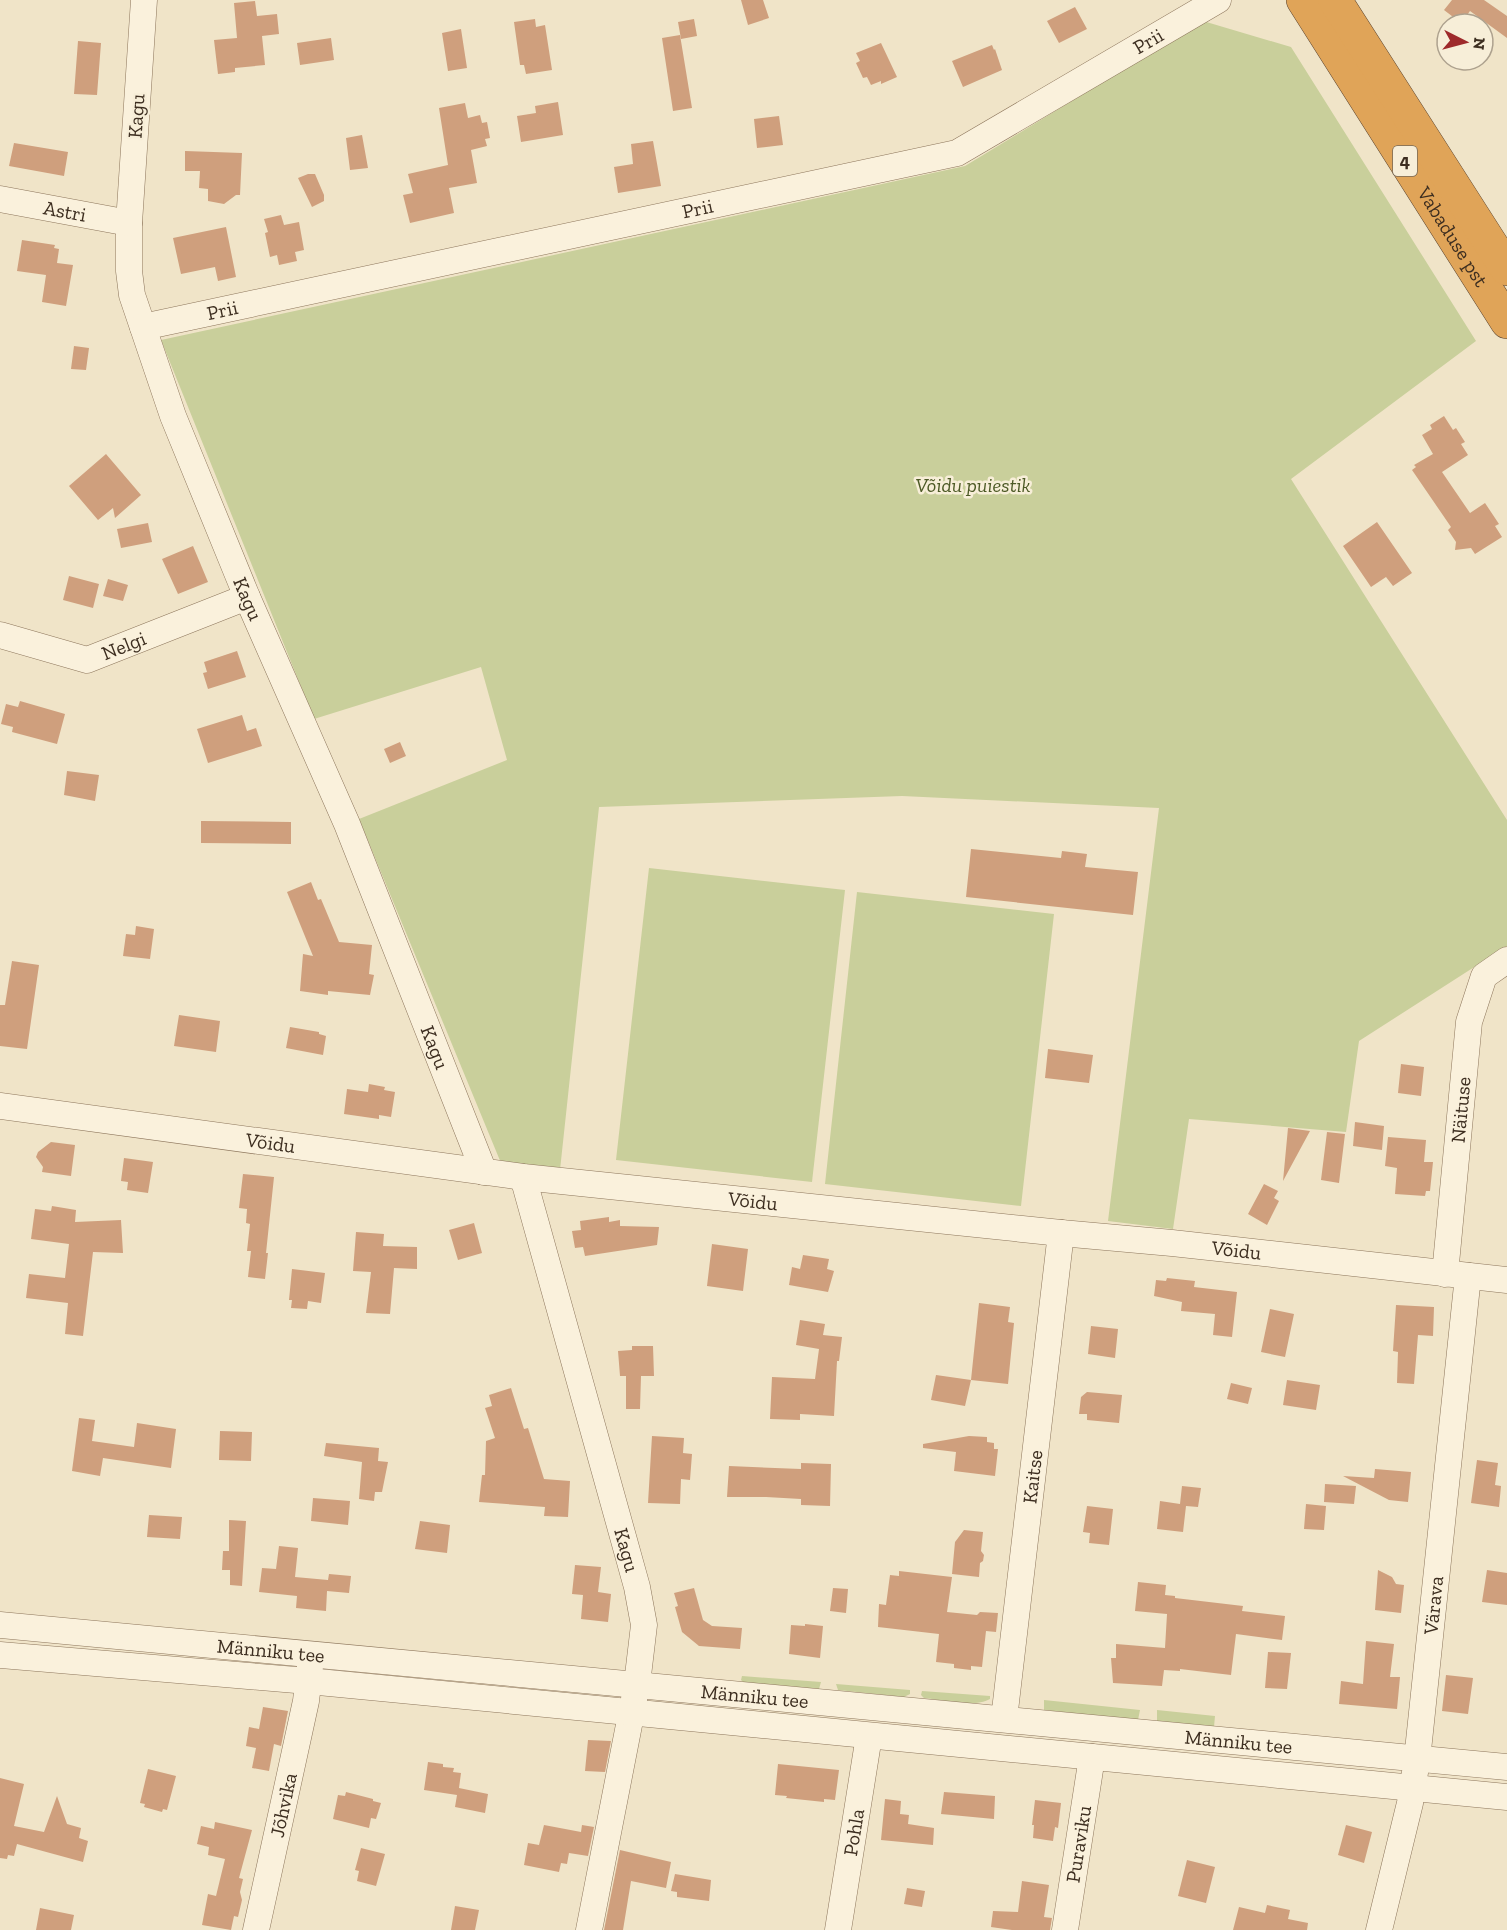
<svg xmlns="http://www.w3.org/2000/svg" width="1507" height="1930" font-family="'Zilla Slab',serif">
<style>
.green{fill:#c9cf9b}
.building{fill:#cf9f7d}
.lines{fill:none;stroke-linecap:round;stroke-linejoin:round}
.minor-casing{stroke:#8d765c;stroke-width:27}
.highway-casing{stroke:#5b4430;stroke-width:34}
.minor{stroke:#faf1dc;stroke-width:26}
.highway{stroke:#e0a458;stroke-width:33}
.labels{text-anchor:middle;dominant-baseline:central;stroke-width:5;stroke-linejoin:round;paint-order:stroke}
.shield{fill:#f7eed8;stroke:#756857;stroke-width:1.5}
.shield-label{font-size:18px;font-weight:bold;fill:#3d2e20}
.street-label{font-size:20px;fill:#3d2e20;stroke:#f7eed8}
.park-label{font-size:20px;font-style:italic;fill:#4d5a26;stroke:#f7eed8}
</style>
<rect width="100%" height="100%" fill="#f0e4c8"/>
<!-- green -->
<path class="green" d="M 1203,21 L 1291,47 L 1476,341 L 1291,479 L 1507,820 L 1507,946 L 1359,1041 L 1346,1132 L 1189,1119 L 1173,1229 L 1108,1221 L 1159,808 L 902,796 L 599,807 L 560,1170 L 501,1163 L 359,819 L 507,760 L 481,667 L 314,719 L 161,340 L 965,166 Z
M 649,868 L 845,890 L 812,1182 L 616,1160 Z
M 857,892 L 1054,914 L 1021,1206 L 825,1184 Z
M 742,1676 L 821,1682 L 819,1689 L 743,1682 L 741,1680 Z
M 836,1684 L 910,1690 L 910,1694 L 904,1697 L 838,1690 Z
M 922,1691 L 990,1696 L 990,1699 C 974,1708 942,1700 924,1698 L 921,1695 Z
M 1044,1700 L 1140,1710 L 1138,1720 L 1044,1710 Z
M 1157,1710 L 1215,1716 L 1214,1727 L 1157,1722 Z"/>
<!-- building -->
<path class="building" d="M 741,0 L 763,0 L 769,18 L 748,25 Z
M 1452,0 L 1484,0 L 1507,16 L 1507,38 L 1470,11 L 1461,23 L 1444,10 Z
M 255,1 L 257,16 L 277,14 L 279,34 L 262,36 L 265,65 L 235,68 L 235,72 L 218,74 L 214,40 L 237,38 L 234,3 Z
M 1075,7 L 1087,29 L 1059,43 L 1047,21 Z
M 535,19 L 536,27 L 545,25 L 552,70 L 526,74 L 524,65 L 520,65 L 514,22 Z
M 694,19 L 697,36 L 681,39 L 678,22 Z
M 461,29 L 467,68 L 448,71 L 442,33 Z
M 680,35 L 692,108 L 673,111 L 662,38 Z
M 331,38 L 334,60 L 300,65 L 297,43 Z
M 78,41 L 101,43 L 97,95 L 74,94 Z
M 881,43 L 897,77 L 881,84 L 881,81 L 871,85 L 867,77 L 863,78 L 856,63 L 860,61 L 856,53 Z
M 992,45 L 994,50 L 995,49 L 1002,70 L 963,87 L 952,61 Z
M 558,102 L 563,135 L 521,142 L 517,116 L 536,113 L 535,106 Z
M 465,103 L 468,118 L 480,115 L 482,123 L 487,122 L 490,138 L 485,139 L 487,146 L 471,150 L 477,183 L 449,188 L 454,213 L 410,223 L 403,195 L 413,193 L 408,174 L 448,165 L 439,108 Z
M 779,116 L 783,145 L 757,148 L 754,119 Z
M 362,135 L 368,168 L 350,170 L 346,138 Z
M 653,141 L 661,186 L 618,193 L 614,167 L 633,164 L 631,144 Z
M 14,143 L 68,152 L 64,176 L 9,166 Z
M 185,151 L 242,153 L 240,195 L 236,195 L 224,204 L 208,201 L 208,189 L 199,188 L 200,171 L 185,171 Z
M 308,174 L 315,174 L 324,195 L 324,201 L 312,207 L 298,178 Z
M 281,215 L 284,225 L 299,222 L 304,250 L 295,252 L 297,261 L 279,265 L 277,255 L 270,257 L 265,233 L 268,232 L 264,219 Z
M 226,227 L 236,277 L 218,281 L 215,267 L 181,274 L 173,238 Z
M 22,240 L 55,245 L 54,248 L 59,249 L 57,263 L 73,265 L 66,306 L 42,302 L 46,275 L 17,271 Z
M 74,346 L 89,348 L 86,370 L 71,369 Z
M 1444,416 L 1453,430 L 1456,428 L 1465,442 L 1461,444 L 1468,455 L 1442,472 L 1470,513 L 1485,503 L 1499,524 L 1495,526 L 1502,537 L 1475,554 L 1471,548 L 1455,550 L 1456,542 L 1448,530 L 1451,527 L 1412,470 L 1416,467 L 1414,465 L 1433,454 L 1422,435 L 1432,429 L 1430,425 Z
M 106,454 L 141,495 L 115,518 L 113,508 L 98,520 L 69,486 Z
M 1377,522 L 1412,573 L 1393,586 L 1386,577 L 1371,587 L 1343,546 Z
M 148,523 L 152,542 L 121,548 L 117,529 Z
M 193,546 L 208,582 L 178,594 L 162,559 Z
M 69,576 L 99,584 L 93,608 L 63,600 Z
M 108,579 L 128,585 L 123,601 L 103,596 Z
M 237,651 L 246,677 L 208,689 L 203,673 L 207,672 L 204,662 Z
M 20,701 L 65,714 L 57,744 L 12,732 L 13,727 L 1,724 L 6,704 L 18,707 Z
M 242,715 L 247,731 L 256,728 L 262,746 L 208,763 L 197,729 Z
M 400,742 L 406,756 L 390,763 L 384,749 Z
M 67,771 L 99,775 L 95,801 L 64,795 Z
M 201,821 L 291,822 L 291,844 L 201,843 Z
M 971,849 L 1061,858 L 1062,851 L 1087,854 L 1085,867 L 1138,872 L 1133,915 L 966,897 Z
M 311,882 L 318,900 L 321,899 L 339,942 L 372,945 L 369,974 L 374,975 L 370,995 L 328,991 L 328,995 L 300,991 L 303,954 L 313,956 L 287,892 Z
M 136,926 L 154,929 L 150,959 L 123,956 L 126,934 L 135,935 Z
M 12,961 L 39,965 L 27,1049 L 0,1046 L 0,1005 L 5,1005 Z
M 179,1015 L 220,1021 L 216,1052 L 174,1046 Z
M 290,1027 L 319,1032 L 319,1034 L 326,1036 L 323,1055 L 286,1048 Z
M 1048,1049 L 1093,1055 L 1089,1083 L 1045,1078 Z
M 1401,1064 L 1424,1067 L 1421,1096 L 1398,1093 Z
M 369,1084 L 385,1087 L 384,1090 L 395,1092 L 391,1117 L 379,1115 L 379,1119 L 344,1114 L 347,1089 L 368,1092 Z
M 1355,1122 L 1384,1126 L 1382,1150 L 1353,1146 Z
M 1288,1128 L 1310,1131 L 1283,1181 Z
M 1327,1132 L 1345,1134 L 1339,1183 L 1321,1180 Z
M 1388,1137 L 1426,1140 L 1424,1162 L 1433,1162 L 1430,1191 L 1426,1191 L 1425,1196 L 1395,1194 L 1397,1168 L 1385,1166 Z
M 51,1142 L 75,1145 L 71,1176 L 42,1172 L 43,1167 L 36,1157 L 38,1152 Z
M 124,1158 L 153,1162 L 148,1193 L 127,1190 L 128,1182 L 121,1181 Z
M 243,1174 L 274,1177 L 266,1253 L 268,1253 L 265,1279 L 248,1277 L 251,1251 L 247,1251 L 250,1224 L 246,1223 L 247,1209 L 239,1208 Z
M 1264,1184 L 1278,1191 L 1274,1198 L 1279,1201 L 1267,1225 L 1248,1214 Z
M 52,1206 L 76,1210 L 75,1222 L 121,1220 L 123,1253 L 93,1252 L 83,1336 L 65,1334 L 68,1303 L 26,1298 L 29,1274 L 65,1278 L 69,1244 L 31,1239 L 35,1209 L 51,1211 Z
M 609,1217 L 609,1222 L 620,1220 L 620,1226 L 659,1227 L 657,1245 L 585,1256 L 583,1247 L 575,1248 L 572,1231 L 581,1230 L 580,1221 Z
M 474,1223 L 482,1253 L 458,1260 L 449,1230 Z
M 356,1232 L 384,1234 L 383,1246 L 417,1247 L 417,1269 L 394,1268 L 390,1314 L 366,1313 L 371,1272 L 353,1271 Z
M 712,1244 L 748,1249 L 743,1291 L 707,1286 Z
M 803,1255 L 829,1259 L 827,1269 L 834,1271 L 828,1292 L 789,1285 L 792,1267 L 800,1269 Z
M 292,1269 L 325,1273 L 321,1303 L 308,1301 L 307,1309 L 291,1308 L 292,1300 L 289,1300 Z
M 1167,1278 L 1195,1281 L 1194,1287 L 1237,1292 L 1232,1337 L 1213,1335 L 1215,1314 L 1181,1311 L 1182,1302 L 1154,1296 L 1156,1280 L 1166,1281 Z
M 979,1303 L 1010,1307 L 1008,1322 L 1014,1323 L 1008,1384 L 971,1380 Z
M 1396,1305 L 1434,1307 L 1433,1336 L 1418,1335 L 1414,1384 L 1397,1383 L 1398,1352 L 1393,1351 Z
M 1270,1309 L 1294,1314 L 1285,1357 L 1261,1352 Z
M 800,1320 L 825,1324 L 823,1335 L 842,1337 L 839,1361 L 837,1361 L 834,1416 L 800,1414 L 800,1420 L 770,1419 L 772,1377 L 815,1379 L 819,1349 L 796,1345 Z
M 1091,1326 L 1118,1329 L 1115,1358 L 1088,1354 Z
M 632,1346 L 653,1346 L 654,1376 L 641,1376 L 640,1409 L 626,1409 L 626,1376 L 620,1376 L 618,1351 L 632,1350 Z
M 936,1375 L 971,1380 L 965,1406 L 931,1400 Z
M 1287,1380 L 1320,1385 L 1316,1410 L 1283,1405 Z
M 1231,1383 L 1252,1388 L 1248,1404 L 1227,1399 Z
M 511,1388 L 524,1429 L 528,1428 L 544,1479 L 570,1481 L 568,1517 L 544,1516 L 545,1507 L 479,1502 L 482,1475 L 485,1475 L 486,1441 L 495,1438 L 485,1408 L 492,1406 L 489,1395 Z
M 1087,1392 L 1122,1395 L 1119,1423 L 1087,1420 L 1087,1414 L 1079,1414 L 1081,1397 Z
M 79,1418 L 95,1420 L 92,1441 L 134,1447 L 137,1423 L 176,1429 L 171,1468 L 103,1458 L 100,1476 L 72,1471 Z
M 220,1431 L 252,1432 L 251,1461 L 219,1460 Z
M 652,1436 L 684,1438 L 683,1453 L 692,1454 L 690,1480 L 681,1479 L 680,1504 L 648,1503 Z
M 969,1436 L 987,1437 L 987,1442 L 994,1443 L 994,1449 L 998,1449 L 995,1476 L 954,1471 L 956,1452 L 923,1448 L 923,1444 Z
M 326,1443 L 379,1448 L 378,1461 L 388,1462 L 382,1492 L 375,1492 L 374,1501 L 359,1499 L 362,1462 L 324,1456 Z
M 1477,1460 L 1498,1463 L 1495,1485 L 1501,1486 L 1499,1507 L 1471,1503 Z
M 801,1463 L 831,1464 L 830,1506 L 801,1505 L 801,1499 L 766,1497 L 727,1497 L 729,1466 L 801,1469 Z
M 1375,1469 L 1411,1472 L 1408,1502 L 1389,1500 L 1343,1476 L 1374,1478 Z
M 1325,1484 L 1356,1486 L 1354,1504 L 1324,1502 Z
M 1182,1486 L 1201,1488 L 1198,1507 L 1186,1506 L 1183,1532 L 1157,1529 L 1160,1501 L 1180,1504 Z
M 313,1498 L 350,1501 L 348,1525 L 311,1521 Z
M 1306,1504 L 1326,1506 L 1324,1530 L 1304,1529 Z
M 1087,1506 L 1113,1509 L 1109,1545 L 1089,1543 L 1090,1533 L 1083,1532 Z
M 149,1515 L 182,1517 L 180,1539 L 147,1537 Z
M 229,1520 L 246,1521 L 242,1586 L 230,1585 L 230,1570 L 222,1570 L 223,1551 L 229,1551 Z
M 420,1521 L 450,1525 L 447,1553 L 415,1549 Z
M 964,1530 L 983,1532 L 981,1551 L 984,1555 L 983,1561 L 980,1563 L 979,1577 L 952,1574 L 955,1542 Z
M 279,1546 L 298,1548 L 295,1577 L 328,1580 L 329,1574 L 351,1576 L 349,1593 L 327,1591 L 326,1611 L 296,1608 L 297,1596 L 259,1592 L 262,1568 L 276,1569 Z
M 575,1565 L 601,1567 L 598,1592 L 611,1594 L 608,1622 L 581,1619 L 583,1595 L 572,1594 Z
M 1378,1570 L 1392,1577 L 1396,1584 L 1404,1585 L 1401,1613 L 1375,1610 Z
M 1487,1570 L 1507,1573 L 1507,1605 L 1482,1602 Z
M 899,1571 L 952,1577 L 947,1612 L 977,1615 L 980,1612 L 998,1613 L 996,1632 L 986,1631 L 982,1667 L 971,1666 L 971,1670 L 954,1668 L 954,1664 L 936,1662 L 939,1634 L 878,1627 L 879,1604 L 886,1605 L 890,1575 L 899,1576 Z
M 1138,1582 L 1166,1585 L 1165,1595 L 1175,1596 L 1175,1598 L 1243,1606 L 1242,1611 L 1285,1616 L 1282,1640 L 1236,1634 L 1231,1675 L 1180,1669 L 1180,1671 L 1164,1670 L 1162,1686 L 1113,1683 L 1111,1658 L 1116,1658 L 1116,1644 L 1165,1648 L 1167,1614 L 1135,1611 Z
M 694,1588 L 703,1620 L 712,1626 L 742,1628 L 740,1649 L 699,1646 L 682,1632 L 675,1607 L 678,1606 L 674,1593 Z
M 833,1588 L 848,1589 L 846,1613 L 830,1611 Z
M 805,1624 L 823,1626 L 820,1658 L 789,1654 L 791,1625 L 805,1626 Z
M 1366,1641 L 1394,1644 L 1390,1677 L 1400,1677 L 1397,1709 L 1339,1704 L 1341,1681 L 1363,1684 Z
M 1268,1652 L 1291,1653 L 1287,1689 L 1265,1688 Z
M 1446,1675 L 1473,1678 L 1468,1714 L 1442,1711 Z
M 263,1707 L 288,1711 L 281,1746 L 274,1744 L 269,1771 L 252,1768 L 256,1748 L 246,1746 L 249,1727 L 259,1729 Z
M 588,1740 L 611,1741 L 605,1772 L 585,1771 Z
M 428,1762 L 443,1764 L 443,1767 L 454,1768 L 453,1772 L 461,1773 L 459,1788 L 488,1794 L 485,1813 L 455,1807 L 457,1795 L 424,1790 Z
M 778,1764 L 839,1770 L 835,1800 L 824,1799 L 824,1802 L 786,1798 L 787,1796 L 775,1795 Z
M 148,1769 L 176,1776 L 167,1810 L 163,1809 L 162,1812 L 144,1807 L 145,1804 L 140,1803 Z
M 0,1778 L 24,1784 L 14,1826 L 44,1832 L 57,1796 L 67,1824 L 81,1828 L 79,1838 L 88,1841 L 83,1862 L 17,1844 L 14,1856 L 8,1855 L 7,1859 L 0,1858 Z
M 346,1792 L 373,1799 L 373,1801 L 381,1803 L 376,1819 L 371,1818 L 369,1828 L 333,1819 L 338,1795 L 345,1796 Z
M 944,1792 L 995,1796 L 994,1819 L 941,1814 Z
M 885,1799 L 901,1801 L 900,1814 L 909,1815 L 908,1824 L 934,1828 L 933,1845 L 881,1840 Z
M 1035,1800 L 1061,1803 L 1058,1828 L 1055,1827 L 1053,1841 L 1033,1838 L 1034,1825 L 1032,1825 Z
M 215,1822 L 252,1830 L 239,1878 L 243,1879 L 240,1892 L 242,1900 L 238,1917 L 234,1916 L 231,1930 L 202,1925 L 208,1894 L 216,1896 L 225,1859 L 208,1855 L 209,1847 L 197,1844 L 201,1826 L 214,1829 Z
M 544,1825 L 581,1832 L 582,1825 L 594,1827 L 588,1856 L 569,1853 L 567,1864 L 561,1863 L 559,1872 L 524,1865 L 528,1843 L 539,1845 Z
M 1346,1825 L 1372,1832 L 1364,1863 L 1338,1855 Z
M 361,1848 L 385,1854 L 376,1886 L 357,1881 L 359,1871 L 355,1870 Z
M 620,1850 L 671,1862 L 666,1888 L 631,1881 L 623,1930 L 604,1930 Z
M 1187,1860 L 1215,1867 L 1206,1903 L 1178,1896 Z
M 675,1874 L 711,1880 L 709,1901 L 677,1897 L 677,1892 L 671,1891 Z
M 1022,1881 L 1049,1885 L 1044,1917 L 1052,1918 L 1050,1930 L 1012,1930 L 991,1927 L 993,1911 L 1018,1912 Z
M 907,1888 L 925,1891 L 922,1907 L 904,1904 Z
M 1267,1905 L 1290,1910 L 1288,1919 L 1308,1923 L 1307,1930 L 1233,1930 L 1239,1907 L 1265,1913 Z
M 455,1906 L 479,1910 L 475,1930 L 451,1930 Z
M 40,1908 L 74,1915 L 71,1930 L 36,1930 Z"/>
<g class="lines">
<defs>
<g id="minor">
<path id="s1" d="M 144,0 L 129,223 L 129,271 L 132,295 L 173,416 L 247,597 L 347,824 L 484,1172"/>
<path id="s2" d="M 0,199 L 129,223"/>
<path id="s3" d="M 143,327 L 957,153 L 1218,0"/>
<path id="s4" d="M 0,635 L 87,660 L 247,597"/>
<path id="s5" d="M 0,1106 L 523,1177 L 1061,1233 L 1172,1243 L 1507,1280"/>
<path id="s6" d="M 523,1177 L 637,1587 L 644,1625 L 637,1684 L 589,1930"/>
<path id="s7" d="M 1445,1274 L 1469,1022 L 1484,976 L 1507,960"/>
<path id="s8" d="M 0,1625 L 1507,1767"/>
<path d="M 0,1655 L 308,1681 L 1507,1797"/>
<path id="s9" d="M 1004,1719 L 1061,1233"/>
<path id="s10" d="M 256,1930 L 306,1701 L 310,1666"/>
<path id="s11" d="M 838,1930 L 869,1736"/>
<path id="s12" d="M 1065,1930 L 1092,1757"/>
<path id="s13" d="M 1379,1930 L 1410,1803 L 1417,1760 L 1468,1276"/>
</g>
<g id="highway">
<path id="s14" d="M 1303,0 L 1507,322"/>
<path d="M 1335,0 L 1507,269"/>
</g>
</defs>
<!-- minor casing -->
<use href="#minor" class="minor-casing"/>
<!-- highway casing -->
<use href="#highway" class="highway-casing"/>
<!-- minor -->
<use href="#minor" class="minor"/>
<!-- highway -->
<use href="#highway" class="highway"/>
</g>
<g class="labels">
<!-- shield labels -->
<rect class="shield" x="1393" y="146" width="24" height="30" rx="4.5"/>
<g class="shield-label">
<text x="1405" y="161">4</text>
</g>
<!-- street labels -->
<g class="street-label">
<text stroke="none"><textPath href="#s3" startOffset="1054">Prii</textPath></text>
<text transform="translate(136 116) rotate(-86)">Kagu</text>
<text stroke="none"><textPath href="#s3" startOffset="567">Prii</textPath></text>
<text stroke="none"><textPath href="#s2" startOffset="66">Astri</textPath></text>
<text stroke="none"><textPath href="#s14" startOffset="280">Vabaduse pst</textPath></text>
<text stroke="none"><textPath href="#s3" startOffset="81">Prii</textPath></text>
<text stroke="none"><textPath href="#s1" startOffset="621">Kagu</textPath></text>
<text stroke="none"><textPath href="#s4" startOffset="130">Nelgi</textPath></text>
<text stroke="none"><textPath href="#s1" startOffset="1107">Kagu</textPath></text>
<text stroke="none"><textPath href="#s7" startOffset="165">Näituse</textPath></text>
<text stroke="none"><textPath href="#s5" startOffset="273">Võidu</textPath></text>
<text stroke="none"><textPath href="#s5" startOffset="759">Võidu</textPath></text>
<text stroke="none"><textPath href="#s5" startOffset="1245">Võidu</textPath></text>
<text stroke="none"><textPath href="#s9" startOffset="244">Kaitse</textPath></text>
<text stroke="none"><textPath href="#s6" startOffset="387">Kagu</textPath></text>
<text stroke="none"><textPath href="#s13" startOffset="330">Värava</textPath></text>
<text stroke="none"><textPath href="#s8" startOffset="272">Männiku tee</textPath></text>
<text stroke="none"><textPath href="#s8" startOffset="758">Männiku tee</textPath></text>
<text stroke="none"><textPath href="#s8" startOffset="1244">Männiku tee</textPath></text>
<text stroke="none"><textPath href="#s10" startOffset="128">Jõhvika</textPath></text>
<text stroke="none"><textPath href="#s11" startOffset="99">Pohla</textPath></text>
<text stroke="none"><textPath href="#s12" startOffset="87">Puraviku</textPath></text>
</g>
<!-- park labels -->
<g class="park-label">
<text x="973" y="485">Võidu puiestik</text>
</g>
</g>
<!-- north arrow -->
<g transform="translate(1465 42) rotate(96)"><circle r="28" fill="#f7eed8" stroke="#ada18e" stroke-width="1.5"/>
<path d="M0-4.5L10 22L0 15L-10 22Z" fill="#9e2a2b"/>
<text y="-9" font-size="16" font-weight="bold" text-anchor="middle" fill="#3d2e20">N</text>
</g>
</svg>
